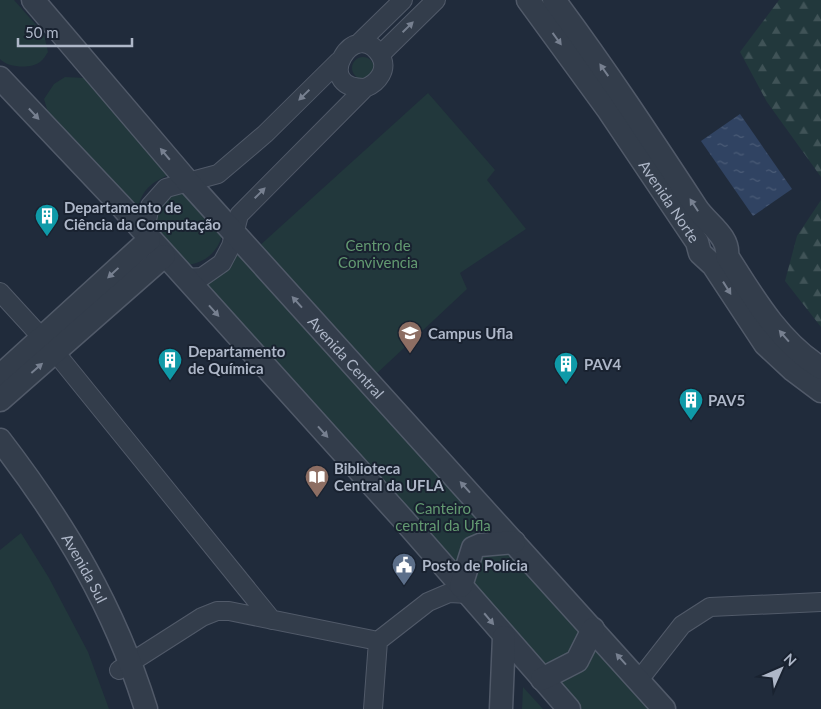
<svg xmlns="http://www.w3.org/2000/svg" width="821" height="709" font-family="Lato,sans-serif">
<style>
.green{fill:#22383c}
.forest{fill:url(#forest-firs)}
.water{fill:url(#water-ripples)}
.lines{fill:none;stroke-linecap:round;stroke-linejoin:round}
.minor-casing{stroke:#515a69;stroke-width:20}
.tertiary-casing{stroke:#515a69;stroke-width:25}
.minor{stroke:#333d4b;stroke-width:18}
.tertiary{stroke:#333d4b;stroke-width:22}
.oneway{fill:#778090}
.labels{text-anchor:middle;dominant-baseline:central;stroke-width:4;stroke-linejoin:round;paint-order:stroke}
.street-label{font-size:15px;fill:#aeb7c8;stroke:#192230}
.poi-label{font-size:15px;font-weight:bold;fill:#aeb7c8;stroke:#192230;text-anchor:start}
.park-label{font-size:15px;fill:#639a71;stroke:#192230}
</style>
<defs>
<pattern id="forest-firs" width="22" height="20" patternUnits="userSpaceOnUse" patternTransform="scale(1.25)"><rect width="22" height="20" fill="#22383c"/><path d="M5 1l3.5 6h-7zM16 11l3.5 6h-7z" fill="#405357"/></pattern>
<pattern id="water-ripples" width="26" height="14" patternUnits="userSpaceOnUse" patternTransform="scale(1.25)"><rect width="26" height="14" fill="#304362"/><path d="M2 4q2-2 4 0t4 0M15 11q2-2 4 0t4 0" fill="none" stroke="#4b5c77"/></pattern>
</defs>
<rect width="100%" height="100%" fill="#202b3b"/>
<!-- green -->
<path class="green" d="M 0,0 L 14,0 L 44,34 L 48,52 C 46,55 43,60 40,62 C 31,69 8,68 0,59 Z
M352 68a11 11 0 1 1 22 0a11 11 0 1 1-22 0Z
M 65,77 L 84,78 L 95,85 L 172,174 C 151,181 139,192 137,215 L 49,116 L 44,99 L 54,84 Z
M 428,93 L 495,170 L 487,180 L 526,229 L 460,273 L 467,289 L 374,376 L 257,248 Z
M 176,191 L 185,192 L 222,235 C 218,253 202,265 184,265 L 151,231 L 159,205 Z
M 234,250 L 500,536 L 459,576 L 200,284 C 221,280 228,269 234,250 Z
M 21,533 L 49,578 L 88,652 L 109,709 L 0,709 L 0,550 Z
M 510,548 L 584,630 L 568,661 L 543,673 L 467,584 L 477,550 Z
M 592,639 L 657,709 L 575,709 L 550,681 Z
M 523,687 L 543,709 L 522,709 Z"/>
<!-- forest -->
<path class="forest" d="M 779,0 L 821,0 L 821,177 L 767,102 L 740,52 Z
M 821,200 L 821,327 L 785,281 L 797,236 Z"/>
<!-- water -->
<path class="water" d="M 740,114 L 792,189 L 753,216 L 701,141 Z"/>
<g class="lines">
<defs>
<path id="minor" d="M 358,44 L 403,0
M 380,55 L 436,0
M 144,234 L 150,206 L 166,188 L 218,174 L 265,134 L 339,61
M 184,278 L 202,277 L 222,263 L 231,246 L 239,215 L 365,88 C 378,83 389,69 380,55 C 355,15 310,89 365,88
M 0,292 L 55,352 L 272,620
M 119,670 L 202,617 L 217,611 L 229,611 L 378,641 L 428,602 L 449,593 L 469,594
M 639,680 L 682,625 L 710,607 L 821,602
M 373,709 L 378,641"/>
<g id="tertiary">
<path id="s1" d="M 33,0 L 189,183 L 664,709"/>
<path id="s2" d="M 528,0 L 609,111 L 697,242 L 700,253 L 713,265 L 765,344 L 793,370 L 821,391"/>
<path d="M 554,0 C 604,67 650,137 696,207 C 706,223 730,236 727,256 C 753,297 779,342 821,368"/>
<path d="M 0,78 L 121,206 L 402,518 L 569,709"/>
<path d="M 0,376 L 149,240"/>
<path d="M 0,400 L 164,256"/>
<path id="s3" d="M 0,440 C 65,525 114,606 146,709"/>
<path d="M 461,586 L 473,548 L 480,545 L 514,542"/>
<path d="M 542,679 L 577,661 L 593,629"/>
<path d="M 501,709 L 504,637"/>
</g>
</defs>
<!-- minor casing -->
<use href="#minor" class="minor-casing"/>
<!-- tertiary casing -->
<use href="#tertiary" class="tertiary-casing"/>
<!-- minor -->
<use href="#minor" class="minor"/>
<!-- tertiary -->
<use href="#tertiary" class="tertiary"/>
</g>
<!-- one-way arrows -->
<defs><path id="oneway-solid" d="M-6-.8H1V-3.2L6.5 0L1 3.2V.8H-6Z" transform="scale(1.25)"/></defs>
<g class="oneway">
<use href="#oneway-solid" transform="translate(408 27) rotate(-44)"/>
<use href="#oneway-solid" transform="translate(557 39) rotate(54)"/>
<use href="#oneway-solid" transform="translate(604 70) rotate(-125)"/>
<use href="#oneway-solid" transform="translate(304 95) rotate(136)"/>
<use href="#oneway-solid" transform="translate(34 114) rotate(47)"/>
<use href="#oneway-solid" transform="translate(165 154) rotate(-130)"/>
<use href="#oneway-solid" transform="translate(260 193) rotate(-45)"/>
<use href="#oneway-solid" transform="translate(694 205) rotate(-123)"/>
<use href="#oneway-solid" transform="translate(113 273) rotate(137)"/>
<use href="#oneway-solid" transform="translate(727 288) rotate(58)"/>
<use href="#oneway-solid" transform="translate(297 302) rotate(-132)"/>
<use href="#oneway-solid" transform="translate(214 311) rotate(48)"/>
<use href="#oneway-solid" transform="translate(784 336) rotate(-131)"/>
<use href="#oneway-solid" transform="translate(37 368) rotate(-41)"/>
<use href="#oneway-solid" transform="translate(323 432) rotate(48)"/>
<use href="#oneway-solid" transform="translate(465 487) rotate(-132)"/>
<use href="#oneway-solid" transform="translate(489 619) rotate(50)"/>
<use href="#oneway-solid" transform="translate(621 659) rotate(-132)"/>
</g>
<!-- icons -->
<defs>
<symbol id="building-pin" viewBox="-11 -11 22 30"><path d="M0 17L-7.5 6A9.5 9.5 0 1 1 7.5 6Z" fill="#0f9aa8" stroke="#192230"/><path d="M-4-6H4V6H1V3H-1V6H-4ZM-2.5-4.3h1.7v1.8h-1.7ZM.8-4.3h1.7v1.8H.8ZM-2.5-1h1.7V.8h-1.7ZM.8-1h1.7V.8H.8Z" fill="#fff"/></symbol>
<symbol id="university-pin" viewBox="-11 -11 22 30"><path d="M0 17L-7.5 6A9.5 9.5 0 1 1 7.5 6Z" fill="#8d6e63" stroke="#192230"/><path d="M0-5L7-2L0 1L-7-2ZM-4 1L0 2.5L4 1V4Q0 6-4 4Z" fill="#fff"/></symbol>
<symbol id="library-pin" viewBox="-11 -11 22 30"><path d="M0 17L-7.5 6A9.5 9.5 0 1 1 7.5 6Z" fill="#8d6e63" stroke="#192230"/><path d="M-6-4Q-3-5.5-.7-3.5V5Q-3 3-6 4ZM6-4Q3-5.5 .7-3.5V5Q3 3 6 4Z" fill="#fff"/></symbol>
<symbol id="civic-pin" viewBox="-11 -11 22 30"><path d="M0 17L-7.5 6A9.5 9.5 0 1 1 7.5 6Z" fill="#5c6f8a" stroke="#192230"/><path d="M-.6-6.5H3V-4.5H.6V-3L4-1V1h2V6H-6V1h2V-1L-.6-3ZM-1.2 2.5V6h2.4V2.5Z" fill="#fff"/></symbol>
</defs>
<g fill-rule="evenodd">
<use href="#building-pin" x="33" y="202" width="28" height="38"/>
<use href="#university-pin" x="396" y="319" width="28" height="38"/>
<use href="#building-pin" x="156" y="346" width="28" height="38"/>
<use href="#building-pin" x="552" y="350" width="28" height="38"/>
<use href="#building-pin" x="677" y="386" width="28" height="38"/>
<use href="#library-pin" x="303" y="463" width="28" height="38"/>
<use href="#civic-pin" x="390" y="551" width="28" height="38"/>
</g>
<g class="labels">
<!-- street labels -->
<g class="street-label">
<text stroke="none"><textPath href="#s2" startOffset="246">Avenida Norte</textPath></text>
<text stroke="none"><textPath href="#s1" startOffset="475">Avenida Central</textPath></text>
<text stroke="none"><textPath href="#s3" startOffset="154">Avenida Sul</textPath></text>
</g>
<!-- poi labels -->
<g class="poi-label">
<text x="64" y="207">Departamento de<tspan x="64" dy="17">Ciência da Computação</tspan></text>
<text x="428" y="333">Campus Ufla</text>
<text x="188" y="351">Departamento<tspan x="188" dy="17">de Química</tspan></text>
<text x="584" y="364">PAV4</text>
<text x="708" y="400">PAV5</text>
<text x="334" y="468">Biblioteca<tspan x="334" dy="17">Central da UFLA</tspan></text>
<text x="422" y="565">Posto de Polícia</text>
</g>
<!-- park labels -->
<g class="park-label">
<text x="378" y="245">Centro de<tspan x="378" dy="17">Convivencia</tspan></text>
<text x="443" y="508">Canteiro<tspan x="443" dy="17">central da Ufla</tspan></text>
</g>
</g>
<!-- north arrow -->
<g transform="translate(781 669) rotate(45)" stroke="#192230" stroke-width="4" paint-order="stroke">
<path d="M0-4L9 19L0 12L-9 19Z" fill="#aeb7c8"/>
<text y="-8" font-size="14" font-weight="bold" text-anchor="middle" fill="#aeb7c8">N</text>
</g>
<!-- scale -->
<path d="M18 38v8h114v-8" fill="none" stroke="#aeb7c8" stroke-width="2.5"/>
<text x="25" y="38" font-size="15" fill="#aeb7c8" stroke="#192230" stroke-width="4" paint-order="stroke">50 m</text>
</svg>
